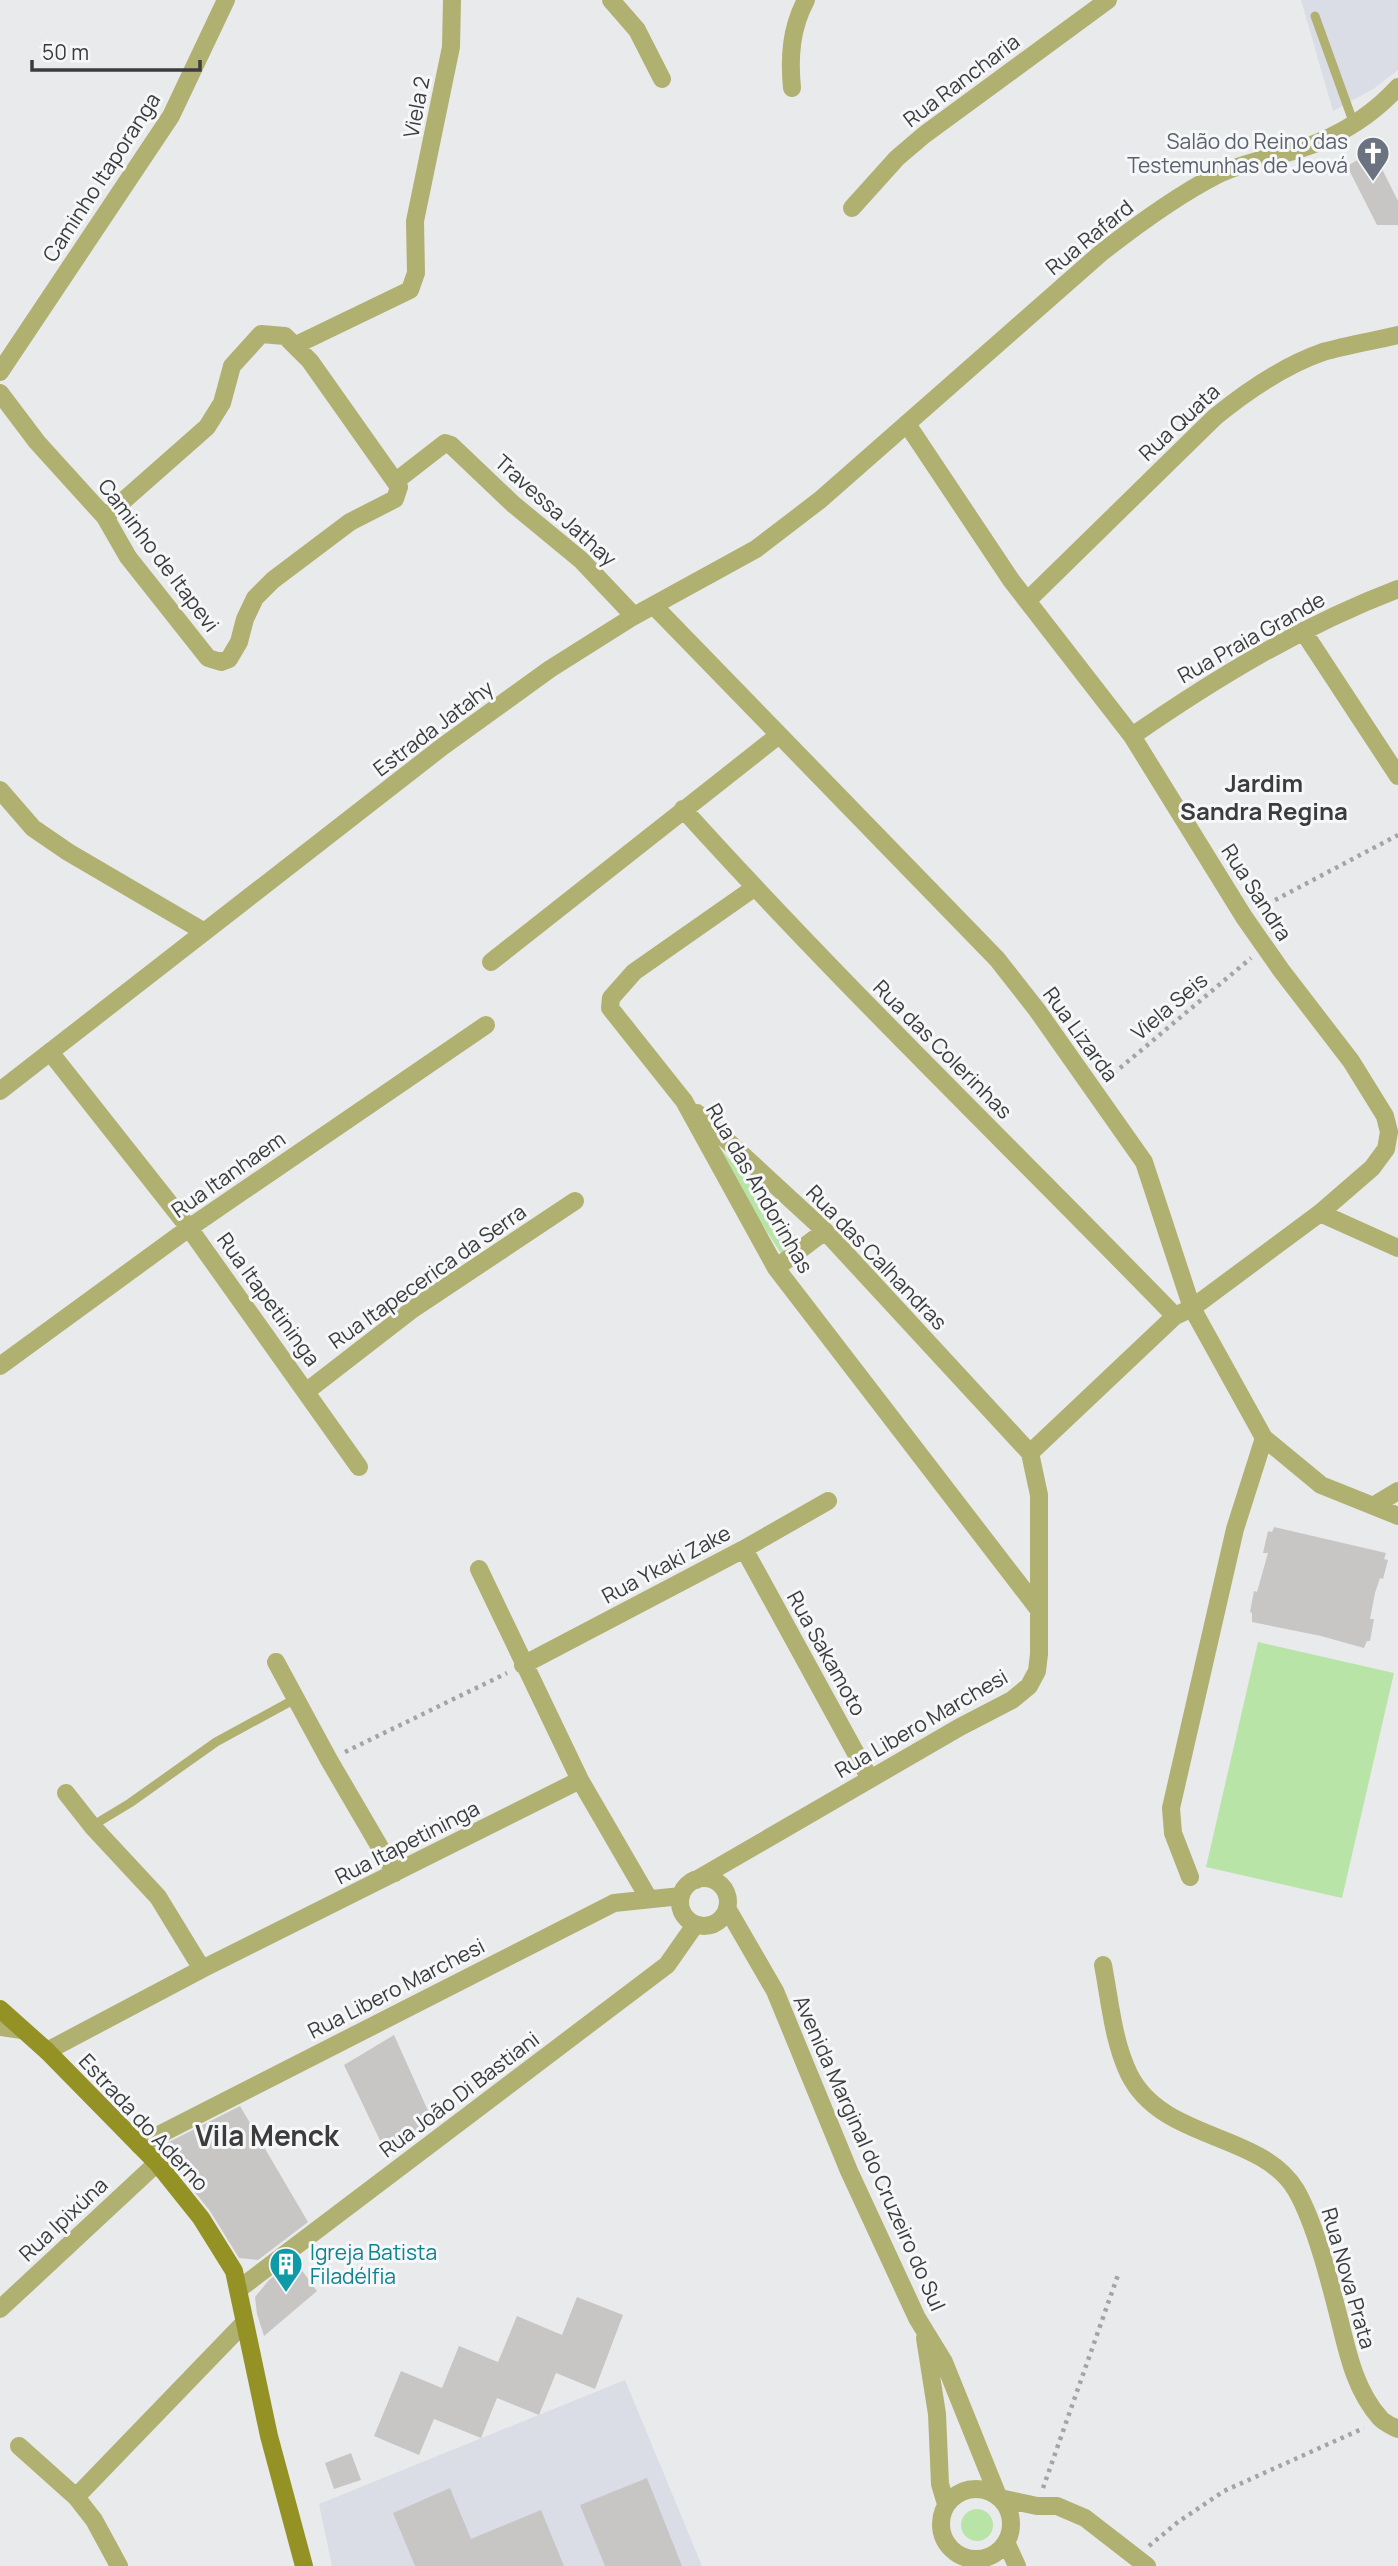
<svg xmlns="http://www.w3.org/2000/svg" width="1398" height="2566" font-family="Manrope,sans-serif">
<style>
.built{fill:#dadde5}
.green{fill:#b9e4a8}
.building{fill:#c7c6c5}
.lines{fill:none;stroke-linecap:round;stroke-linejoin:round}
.path{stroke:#a3a4a5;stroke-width:4.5;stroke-dasharray:3.5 5;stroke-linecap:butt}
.service{stroke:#b0b071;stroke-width:9}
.minor{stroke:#b0b071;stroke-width:18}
.tertiary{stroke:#b0b071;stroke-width:18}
.secondary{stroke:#949224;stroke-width:18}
.labels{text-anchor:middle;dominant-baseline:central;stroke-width:6;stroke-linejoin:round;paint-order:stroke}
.street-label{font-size:21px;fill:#3c3c3d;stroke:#f6f7f8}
.worship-label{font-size:21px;fill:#5b616d;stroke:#f6f7f8;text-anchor:end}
.culture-label{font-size:21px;fill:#0d838f;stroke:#f6f7f8;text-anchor:start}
.quarter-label{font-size:24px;font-weight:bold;fill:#3c3c3d;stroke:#f6f7f8}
.district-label{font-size:28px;font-weight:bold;fill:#3c3c3d;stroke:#f6f7f8}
</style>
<rect width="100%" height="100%" fill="#e9eaeb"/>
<!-- built -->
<path class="built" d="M 1301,0 L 1398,0 L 1398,70 L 1373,89 L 1333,111 Z
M 625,2380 L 702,2566 L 332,2566 L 319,2504 Z"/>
<!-- green -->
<path class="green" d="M 689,1112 L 800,1241 L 782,1255 Z
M 1258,1642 L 1394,1673 L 1342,1898 L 1206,1867 Z
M961 2525a16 16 0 1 1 32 0a16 16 0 1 1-32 0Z"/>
<!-- building -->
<path class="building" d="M 1373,151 L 1398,201 L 1398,225 L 1377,225 L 1347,166 Z
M 1274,1527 L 1386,1553 L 1384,1559 L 1388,1560 L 1383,1579 L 1380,1578 L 1375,1593 L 1370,1619 L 1374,1619 L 1370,1641 L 1367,1641 L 1364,1648 L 1321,1636 L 1252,1622 L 1252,1613 L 1250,1612 L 1254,1591 L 1257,1592 L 1268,1553 L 1263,1553 L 1268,1531 L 1272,1532 Z
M 394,2035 L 434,2124 L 387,2155 L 344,2065 Z
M 240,2106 L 308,2222 L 258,2260 L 239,2258 L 210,2211 L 168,2159 L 165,2144 Z
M 295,2261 L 317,2291 L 264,2336 L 257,2314 L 255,2297 L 269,2280 Z
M 577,2297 L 623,2315 L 595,2389 L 556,2373 L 539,2415 L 497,2398 L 481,2438 L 434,2419 L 419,2455 L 374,2436 L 401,2371 L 442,2388 L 459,2346 L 498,2362 L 517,2316 L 562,2335 Z
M 351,2453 L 361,2480 L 334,2489 L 325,2463 Z
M 647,2478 L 682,2566 L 605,2566 L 580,2505 Z
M 450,2488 L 471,2539 L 541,2510 L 564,2566 L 415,2566 L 393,2513 Z"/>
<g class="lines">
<!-- path -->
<path class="path" d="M 1260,908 L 1398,835
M 1107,1079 L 1251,958
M 345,1752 L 507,1673
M 1043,2488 L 1118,2275
M 1149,2546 L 1178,2522 L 1224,2491 L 1364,2428"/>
<!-- service -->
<path class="service" d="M 1315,16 L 1354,124
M 92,1826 L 130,1803 L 216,1742 L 295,1699"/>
<!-- minor -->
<path class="minor" d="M 611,0 L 637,30 L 662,79
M 792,88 C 789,57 791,28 806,0
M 852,208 L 897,158 L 924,135 L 1108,0
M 296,345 L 410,290 L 416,273 L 415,221 L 451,47 L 452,0
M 0,372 L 171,116 L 226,0
M 0,393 L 37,442 L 105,517 L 128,557 L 208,658 L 221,662 L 229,659 L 239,642 L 245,619 L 255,598 L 273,580 L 350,522 L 395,499 L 399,487 L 310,361 L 285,336 L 261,334 L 232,366 L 222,403 L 207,427 L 105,517
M 907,424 L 1011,580 L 1132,736 L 1244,917 L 1281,970 L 1351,1061 L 1385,1116 L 1389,1132 L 1386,1149 L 1372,1168 L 1320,1213 L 1192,1308 L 1175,1316 L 1030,1453
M 396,481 L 445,443 L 451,445 L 513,504 L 581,560 L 634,616
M 1027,601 L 1215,417 C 1248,390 1283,366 1323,352 C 1347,345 1373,341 1398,335
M 655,607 L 997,959 L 1037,1010 L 1144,1162 L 1192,1308 L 1264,1438 L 1321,1485 L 1398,1516
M 1303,631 L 1398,776
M 1132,736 C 1216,678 1303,625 1398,589
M 0,790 L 33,828 L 68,852 L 203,931
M 683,809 C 841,984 1011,1147 1175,1316
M 754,888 L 634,972 L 611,998 L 610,1008 L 684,1101 L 776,1268 L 1039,1610
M 491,962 L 779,735
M 50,1052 L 189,1228 L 359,1467
M 697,1113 L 825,1231 L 1030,1453
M 1320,1213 L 1398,1248
M 776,1268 L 825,1231
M 0,1366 L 189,1228 L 486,1025
M 307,1391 L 413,1309 L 575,1201
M 1373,1506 L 1398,1491
M 744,1549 L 870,1779
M 479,1569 L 580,1780 L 649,1899
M 276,1662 L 329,1760 L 395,1873
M 523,1665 L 744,1549 L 828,1501
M 66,1793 L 92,1826 L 158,1897 L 202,1969
M 1190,1877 L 1173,1833 L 1171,1808 L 1235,1529 L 1264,1438
M680 1902a24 24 0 1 1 48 0a24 24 0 1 1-48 0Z
M 696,1880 L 960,1727 L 1012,1700 L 1029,1686 L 1037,1671 L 1039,1654 L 1039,1495 L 1030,1453
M 727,1908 L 775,1991 L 849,2171 L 917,2318 L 944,2362 L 998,2496
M 1103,1965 C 1110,2001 1113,2041 1129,2074 C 1163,2142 1260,2131 1296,2190 C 1316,2225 1331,2286 1341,2326 C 1349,2359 1357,2392 1380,2418 C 1384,2423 1392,2426 1398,2429
M 0,2027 L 22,2030
M 47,2051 L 202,1969 L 580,1780
M 139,2145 L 614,1903 L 681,1896
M 239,2289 L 667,1965 L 695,1925
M 0,2309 L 157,2163
M 925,2338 L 937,2414 L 940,2484 L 946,2504
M 19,2446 L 76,2497 L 94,2520 L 119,2566
M941 2524a35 35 0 1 1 70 0a35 35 0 1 1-70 0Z
M 76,2497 L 243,2324
M 1000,2498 L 1037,2506 L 1057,2506 L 1085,2518 L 1147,2566
M 1006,2542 L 1017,2566"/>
<!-- tertiary -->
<path class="tertiary" d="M 0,1091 L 442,747 L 550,669 L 634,616 L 756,549 L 820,500 L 1101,253 C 1138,224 1176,196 1217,175 C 1250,159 1287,156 1319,142 C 1350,129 1376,111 1398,87"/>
<!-- secondary -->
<path class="secondary" d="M 0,2009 L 47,2051 L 157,2163 L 201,2218 L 234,2271 L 269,2436 L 304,2566"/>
</g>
<!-- icons -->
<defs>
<symbol id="church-pin" viewBox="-11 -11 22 30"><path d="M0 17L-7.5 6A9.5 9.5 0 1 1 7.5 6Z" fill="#6b7280" stroke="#f6f7f8"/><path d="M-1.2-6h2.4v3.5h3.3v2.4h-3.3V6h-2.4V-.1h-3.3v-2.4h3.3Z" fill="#fff"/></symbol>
<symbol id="building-pin" viewBox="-11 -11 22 30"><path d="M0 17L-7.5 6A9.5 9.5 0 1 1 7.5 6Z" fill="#0f9aa8" stroke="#f6f7f8"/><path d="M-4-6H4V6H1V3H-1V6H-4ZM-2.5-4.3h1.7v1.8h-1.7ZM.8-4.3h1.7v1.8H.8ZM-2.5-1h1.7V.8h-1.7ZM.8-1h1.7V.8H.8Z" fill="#fff"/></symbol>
</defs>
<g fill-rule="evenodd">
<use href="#church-pin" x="1354" y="134" width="38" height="52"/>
<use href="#building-pin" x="267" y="2245" width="38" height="52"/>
</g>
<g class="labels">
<!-- street labels -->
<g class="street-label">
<text transform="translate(961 80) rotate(-37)">Rua Rancharia</text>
<text transform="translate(416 107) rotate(-79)">Viela 2</text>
<text transform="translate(101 177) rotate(-57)">Caminho Itaporanga</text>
<text transform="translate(1089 237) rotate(-39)">Rua Rafard</text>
<text transform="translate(1179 422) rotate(-43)">Rua Quata</text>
<text transform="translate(556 510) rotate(42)">Travessa Jathay</text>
<text transform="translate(159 555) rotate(53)">Caminho de Itapevi</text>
<text transform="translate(1251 637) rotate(-29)">Rua Praia Grande</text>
<text transform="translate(433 728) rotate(-37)">Estrada Jatahy</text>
<text transform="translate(1257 892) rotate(57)">Rua Sandra</text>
<text transform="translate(1169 1006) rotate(-40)">Viela Seis</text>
<text transform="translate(1081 1034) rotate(54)">Rua Lizarda</text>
<text transform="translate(943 1049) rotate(45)">Rua das Colerinhas</text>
<text transform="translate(228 1174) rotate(-35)">Rua Itanhaem</text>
<text transform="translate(760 1188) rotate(60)">Rua das Andorinhas</text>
<text transform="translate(877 1257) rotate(46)">Rua das Calhandras</text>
<text transform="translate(427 1276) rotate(-35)">Rua Itapecerica da Serra</text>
<text transform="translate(269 1299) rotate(54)">Rua Itapetininga</text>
<text transform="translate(666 1564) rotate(-28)">Rua Ykaki Zake</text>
<text transform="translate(827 1653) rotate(61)">Rua Sakamoto</text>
<text transform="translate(921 1723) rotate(-30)">Rua Libero Marchesi</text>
<text transform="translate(407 1842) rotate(-27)">Rua Itapetininga</text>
<text transform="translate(396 1988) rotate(-27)">Rua Libero Marchesi</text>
<text transform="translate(459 2094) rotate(-37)">Rua João Di Bastiani</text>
<text transform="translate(144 2122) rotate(47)">Estrada do Aderno</text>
<text transform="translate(870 2153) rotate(66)">Avenida Marginal do Cruzeiro do Sul</text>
<text transform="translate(63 2219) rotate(-43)">Rua Ipixúna</text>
<text transform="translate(1349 2278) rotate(74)">Rua Nova Prata</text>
</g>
<!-- worship labels -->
<g class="worship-label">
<text x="1348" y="141">Salão do Reino das<tspan x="1348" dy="24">Testemunhas de Jeová</tspan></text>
</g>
<!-- culture labels -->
<g class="culture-label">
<text x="310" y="2252">Igreja Batista<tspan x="310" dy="24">Filadélfia</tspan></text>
</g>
<!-- quarter labels -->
<g class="quarter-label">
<text x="1264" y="782">Jardim<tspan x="1264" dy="28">Sandra Regina</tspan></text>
</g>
<!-- district labels -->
<g class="district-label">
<text x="267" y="2135">Vila Menck</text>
</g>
</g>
<!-- scale -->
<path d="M32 60v10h168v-10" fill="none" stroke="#3c3c3d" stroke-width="3.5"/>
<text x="42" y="60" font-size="21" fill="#3c3c3d" stroke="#f6f7f8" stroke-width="5" paint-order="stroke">50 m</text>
</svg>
